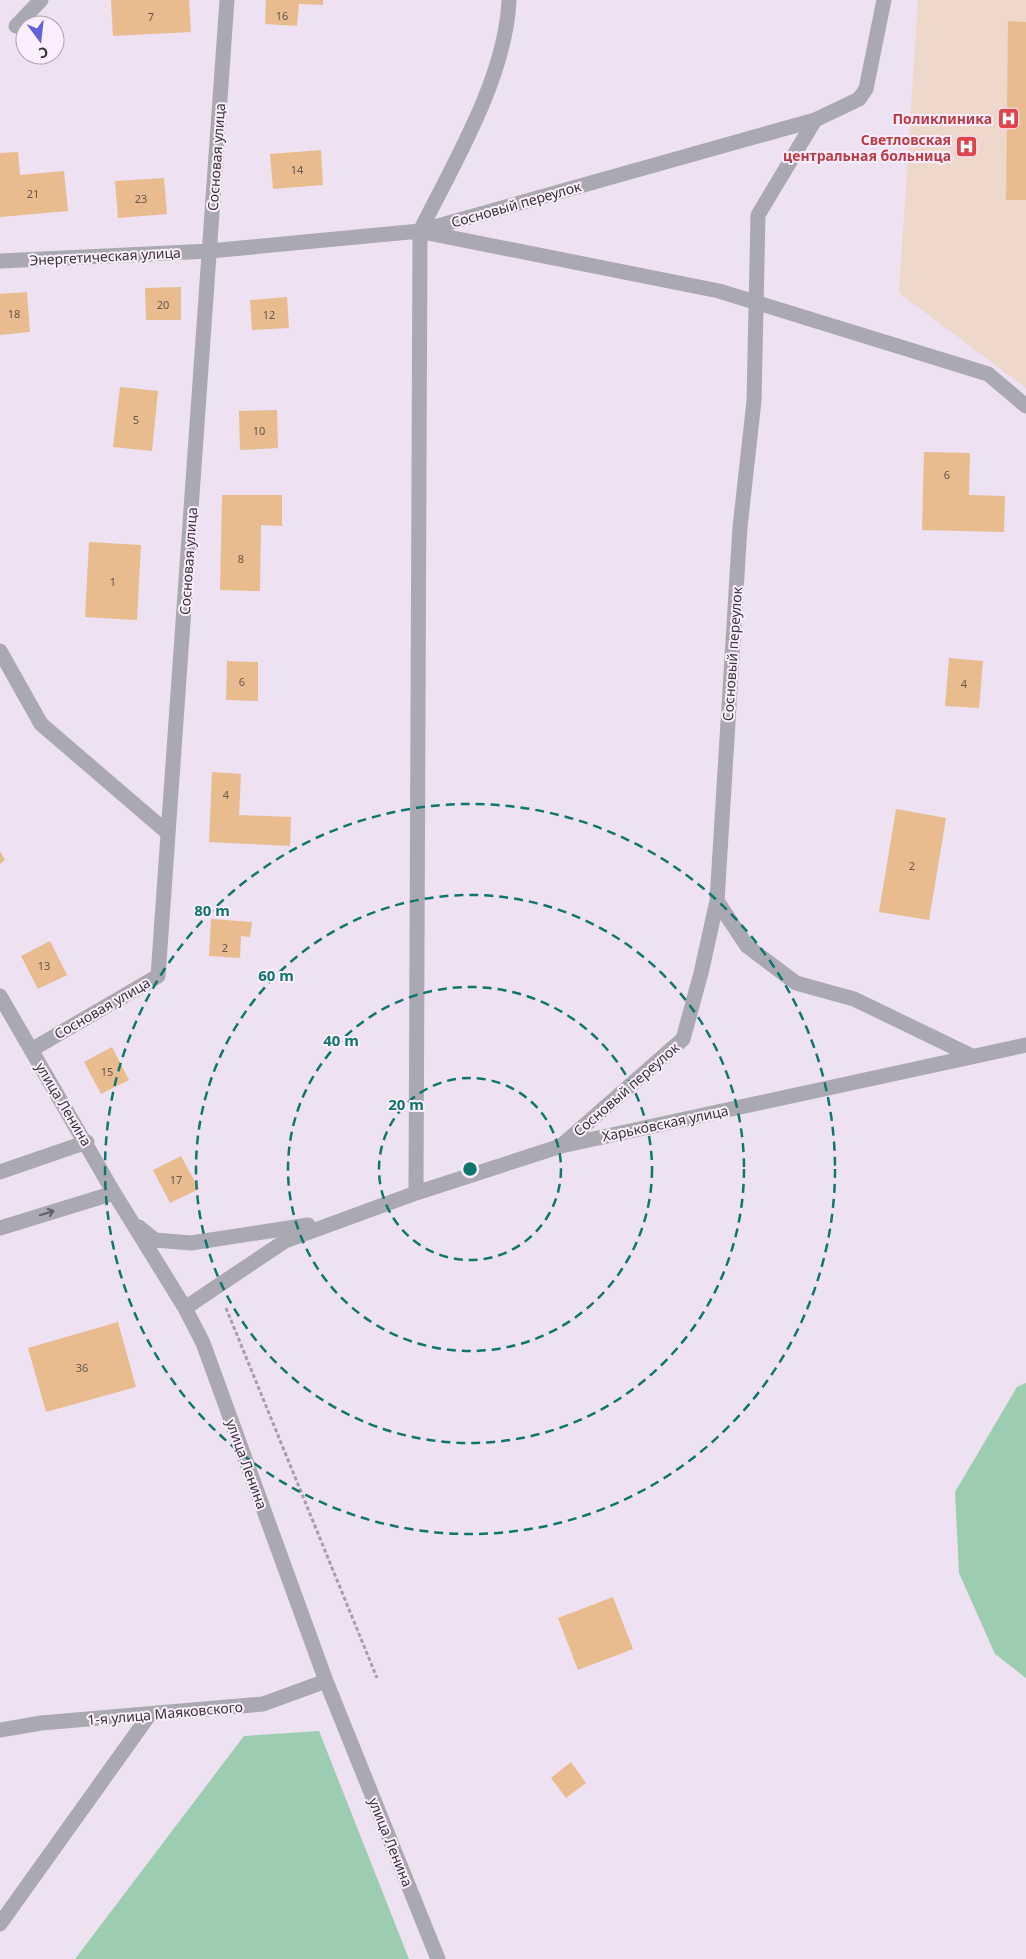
<svg xmlns="http://www.w3.org/2000/svg" width="1026" height="1959" font-family="'Noto Sans',sans-serif">
<style>
.medical{fill:#eed7cb}
.green{fill:#9ccdb0}
.building{fill:#e8bc8f}
.lines{fill:none;stroke-linecap:round;stroke-linejoin:round}
.path{stroke:#a89eab;stroke-width:3;stroke-dasharray:4 2.5;stroke-linecap:butt}
.minor{stroke:#aaa9b1;stroke-width:15}
.oneway{stroke:#615d64}
.ring{fill:none;stroke:#0f766e;stroke-width:2.5;stroke-dasharray:9 6}
.labels{text-anchor:middle;dominant-baseline:central;stroke-width:4;stroke-linejoin:round;paint-order:stroke}
.number-label{font-size:11px;fill:#65564f}
.health-label{font-size:14px;font-weight:bold;fill:#be3a42;stroke:#fceefe;text-anchor:end}
.street-label{font-size:14px;fill:#39343a;stroke:#fceefe}
.centre{fill:#0f766e;stroke:#fceefe;stroke-width:2.5}
.ring-label{font-size:15px;text-anchor:middle;font-weight:bold;fill:#0f766e;stroke:#fceefe;stroke-width:4;stroke-linejoin:round;paint-order:stroke}
</style>
<rect width="100%" height="100%" fill="#eee1f1"/>
<!-- medical -->
<path class="medical" d="M 918,0 L 1026,0 L 1026,388 L 899,293 Z"/>
<!-- green -->
<path class="green" d="M 1026,1383 L 1026,1678 L 995,1654 L 959,1573 L 955,1492 L 1017,1387 Z
M 319,1731 L 409,1959 L 75,1959 L 244,1736 Z"/>
<!-- building -->
<path class="building" d="M 111,0 L 189,0 L 191,32 L 113,36 Z
M 266,0 L 323,0 L 323,5 L 299,4 L 297,26 L 265,24 Z
M 1008,21 L 1026,22 L 1026,200 L 1006,200 Z
M 321,150 L 323,185 L 273,189 L 270,154 Z
M 18,152 L 20,175 L 64,171 L 68,211 L 0,217 L 0,153 Z
M 164,178 L 167,214 L 118,218 L 115,181 Z
M 181,287 L 181,320 L 146,320 L 145,288 Z
M 27,292 L 30,332 L 0,335 L 0,294 Z
M 287,297 L 289,328 L 252,330 L 250,300 Z
M 120,387 L 158,391 L 152,451 L 113,447 Z
M 277,410 L 278,448 L 240,450 L 239,411 Z
M 924,452 L 970,453 L 969,495 L 1005,496 L 1004,532 L 922,530 Z
M 222,495 L 282,495 L 282,526 L 261,525 L 260,591 L 220,590 Z
M 89,542 L 141,545 L 137,620 L 85,617 Z
M 949,658 L 983,661 L 979,708 L 945,706 Z
M 227,661 L 258,662 L 258,701 L 226,700 Z
M 212,772 L 241,774 L 239,815 L 291,817 L 290,846 L 209,842 Z
M 896,809 L 946,818 L 929,920 L 879,912 Z
M 0,851 L 5,860 L 0,864 Z
M 211,919 L 252,922 L 250,937 L 241,936 L 240,958 L 209,956 Z
M 50,941 L 67,975 L 38,989 L 21,956 Z
M 112,1047 L 129,1080 L 101,1094 L 84,1062 Z
M 181,1156 L 199,1189 L 170,1203 L 153,1170 Z
M 118,1322 L 136,1387 L 46,1412 L 28,1348 Z
M 613,1597 L 633,1649 L 578,1670 L 558,1618 Z
M 571,1762 L 586,1783 L 566,1798 L 551,1778 Z"/>
<g class="lines">
<!-- path -->
<path class="path" d="M 226,1308 L 377,1678"/>
<!-- minor -->
<path class="minor" d="M 16,26 L 41,0
M 423,232 L 719,291 L 988,374 L 1026,406
M 0,261 L 210,251 L 420,231 L 815,120 L 859,99 L 866,89 L 884,0
M 0,651 L 41,724 L 168,833
M 717,901 L 747,946 L 796,983 L 854,999 L 972,1056
M 0,996 L 114,1193 L 185,1308 L 203,1343 L 326,1681 L 438,1959
M 31,1050 L 158,976 L 227,0
M 561,1146 L 683,1039 L 701,973 L 717,901 L 740,527 L 754,401 L 758,215 L 815,120
M 0,1172 L 87,1142
M 416,1193 L 420,231 C 454,163 506,77 509,0
M 139,1227 L 155,1240 L 191,1243 L 308,1225
M 0,1228 L 114,1193
M 185,1308 L 285,1241 L 416,1193 L 561,1146 L 1026,1045
M 0,1730 L 41,1723 L 263,1704 L 326,1681
M 0,1924 L 150,1714"/>
</g>
<!-- one-way arrows -->
<defs><path id="oneway-shaft" d="M-6 0H5M1.5-3L5.5 0L1.5 3" fill="none" stroke-width="1.6" stroke-linecap="round" stroke-linejoin="round" transform="scale(1.25)"/></defs>
<use class="oneway" href="#oneway-shaft" transform="translate(47 1213) rotate(-17)"/>
<!-- distance rings -->
<g class="ring">
<circle cx="470" cy="1169" r="91"/>
<circle cx="470" cy="1169" r="182"/>
<circle cx="470" cy="1169" r="274"/>
<circle cx="470" cy="1169" r="365"/>
</g>
<!-- icons -->
<defs>
<symbol id="hospital-square" viewBox="-11 -11 22 22"><rect x="-9" y="-9" width="18" height="18" rx="4" fill="#e0444e" stroke="#fceefe"/><path d="M-5-5h3v3.5h4V-5h3V5h-3V1.5h-4V5h-3Z" fill="#fff"/></symbol>
</defs>
<g fill-rule="evenodd">
<use href="#hospital-square" x="996" y="106" width="25" height="25"/>
<use href="#hospital-square" x="954" y="134" width="25" height="25"/>
</g>
<g class="labels">
<!-- number labels -->
<g class="number-label">
<text x="282" y="15">16</text>
<text x="151" y="16">7</text>
<text x="297" y="169">14</text>
<text x="33" y="193">21</text>
<text x="141" y="198">23</text>
<text x="163" y="304">20</text>
<text x="14" y="313">18</text>
<text x="269" y="314">12</text>
<text x="136" y="419">5</text>
<text x="259" y="430">10</text>
<text x="947" y="474">6</text>
<text x="241" y="558">8</text>
<text x="113" y="581">1</text>
<text x="242" y="681">6</text>
<text x="964" y="683">4</text>
<text x="226" y="794">4</text>
<text x="912" y="865">2</text>
<text x="225" y="947">2</text>
<text x="44" y="965">13</text>
<text x="107" y="1071">15</text>
<text x="176" y="1179">17</text>
<text x="82" y="1367">36</text>
</g>
<!-- health labels -->
<g class="health-label">
<text x="992" y="118">Поликлиника</text>
<text x="951" y="139">Светловская<tspan x="951" dy="16">центральная больница</tspan></text>
</g>
<!-- street labels -->
<g class="street-label">
<text transform="translate(216 157) rotate(-86)">Сосновая улица</text>
<text transform="translate(516 204) rotate(-16)">Сосновый переулок</text>
<text transform="translate(105 256) rotate(-3)">Энергетическая улица</text>
<text transform="translate(188 561) rotate(-86)">Сосновая улица</text>
<text transform="translate(732 654) rotate(-86)">Сосновый переулок</text>
<text transform="translate(102 1008) rotate(-30)">Сосновая улица</text>
<text transform="translate(626 1089) rotate(-41)">Сосновый переулок</text>
<text transform="translate(64 1104) rotate(59)">улица Ленина</text>
<text transform="translate(665 1123) rotate(-12)">Харьковская улица</text>
<text transform="translate(247 1464) rotate(70)">улица Ленина</text>
<text transform="translate(165 1713) rotate(-5)">1-я улица Маяковского</text>
<text transform="translate(391 1842) rotate(68)">улица Ленина</text>
</g>
</g>
<circle cx="470" cy="1169" r="8" class="centre"/>
<g class="ring-label">
<text x="212" y="916">80 m</text>
<text x="276" y="981">60 m</text>
<text x="341" y="1046">40 m</text>
<text x="406" y="1110">20 m</text>
</g>
<!-- north arrow -->
<g transform="translate(40 40) rotate(165)"><circle r="24" fill="#fceefe" stroke="#aea4b0"/>
<path d="M0-4L9 19L0 12L-9 19Z" fill="#6160d8"/>
<text y="-8" font-size="14" font-weight="bold" text-anchor="middle" fill="#39343a">С</text>
</g>
</svg>
